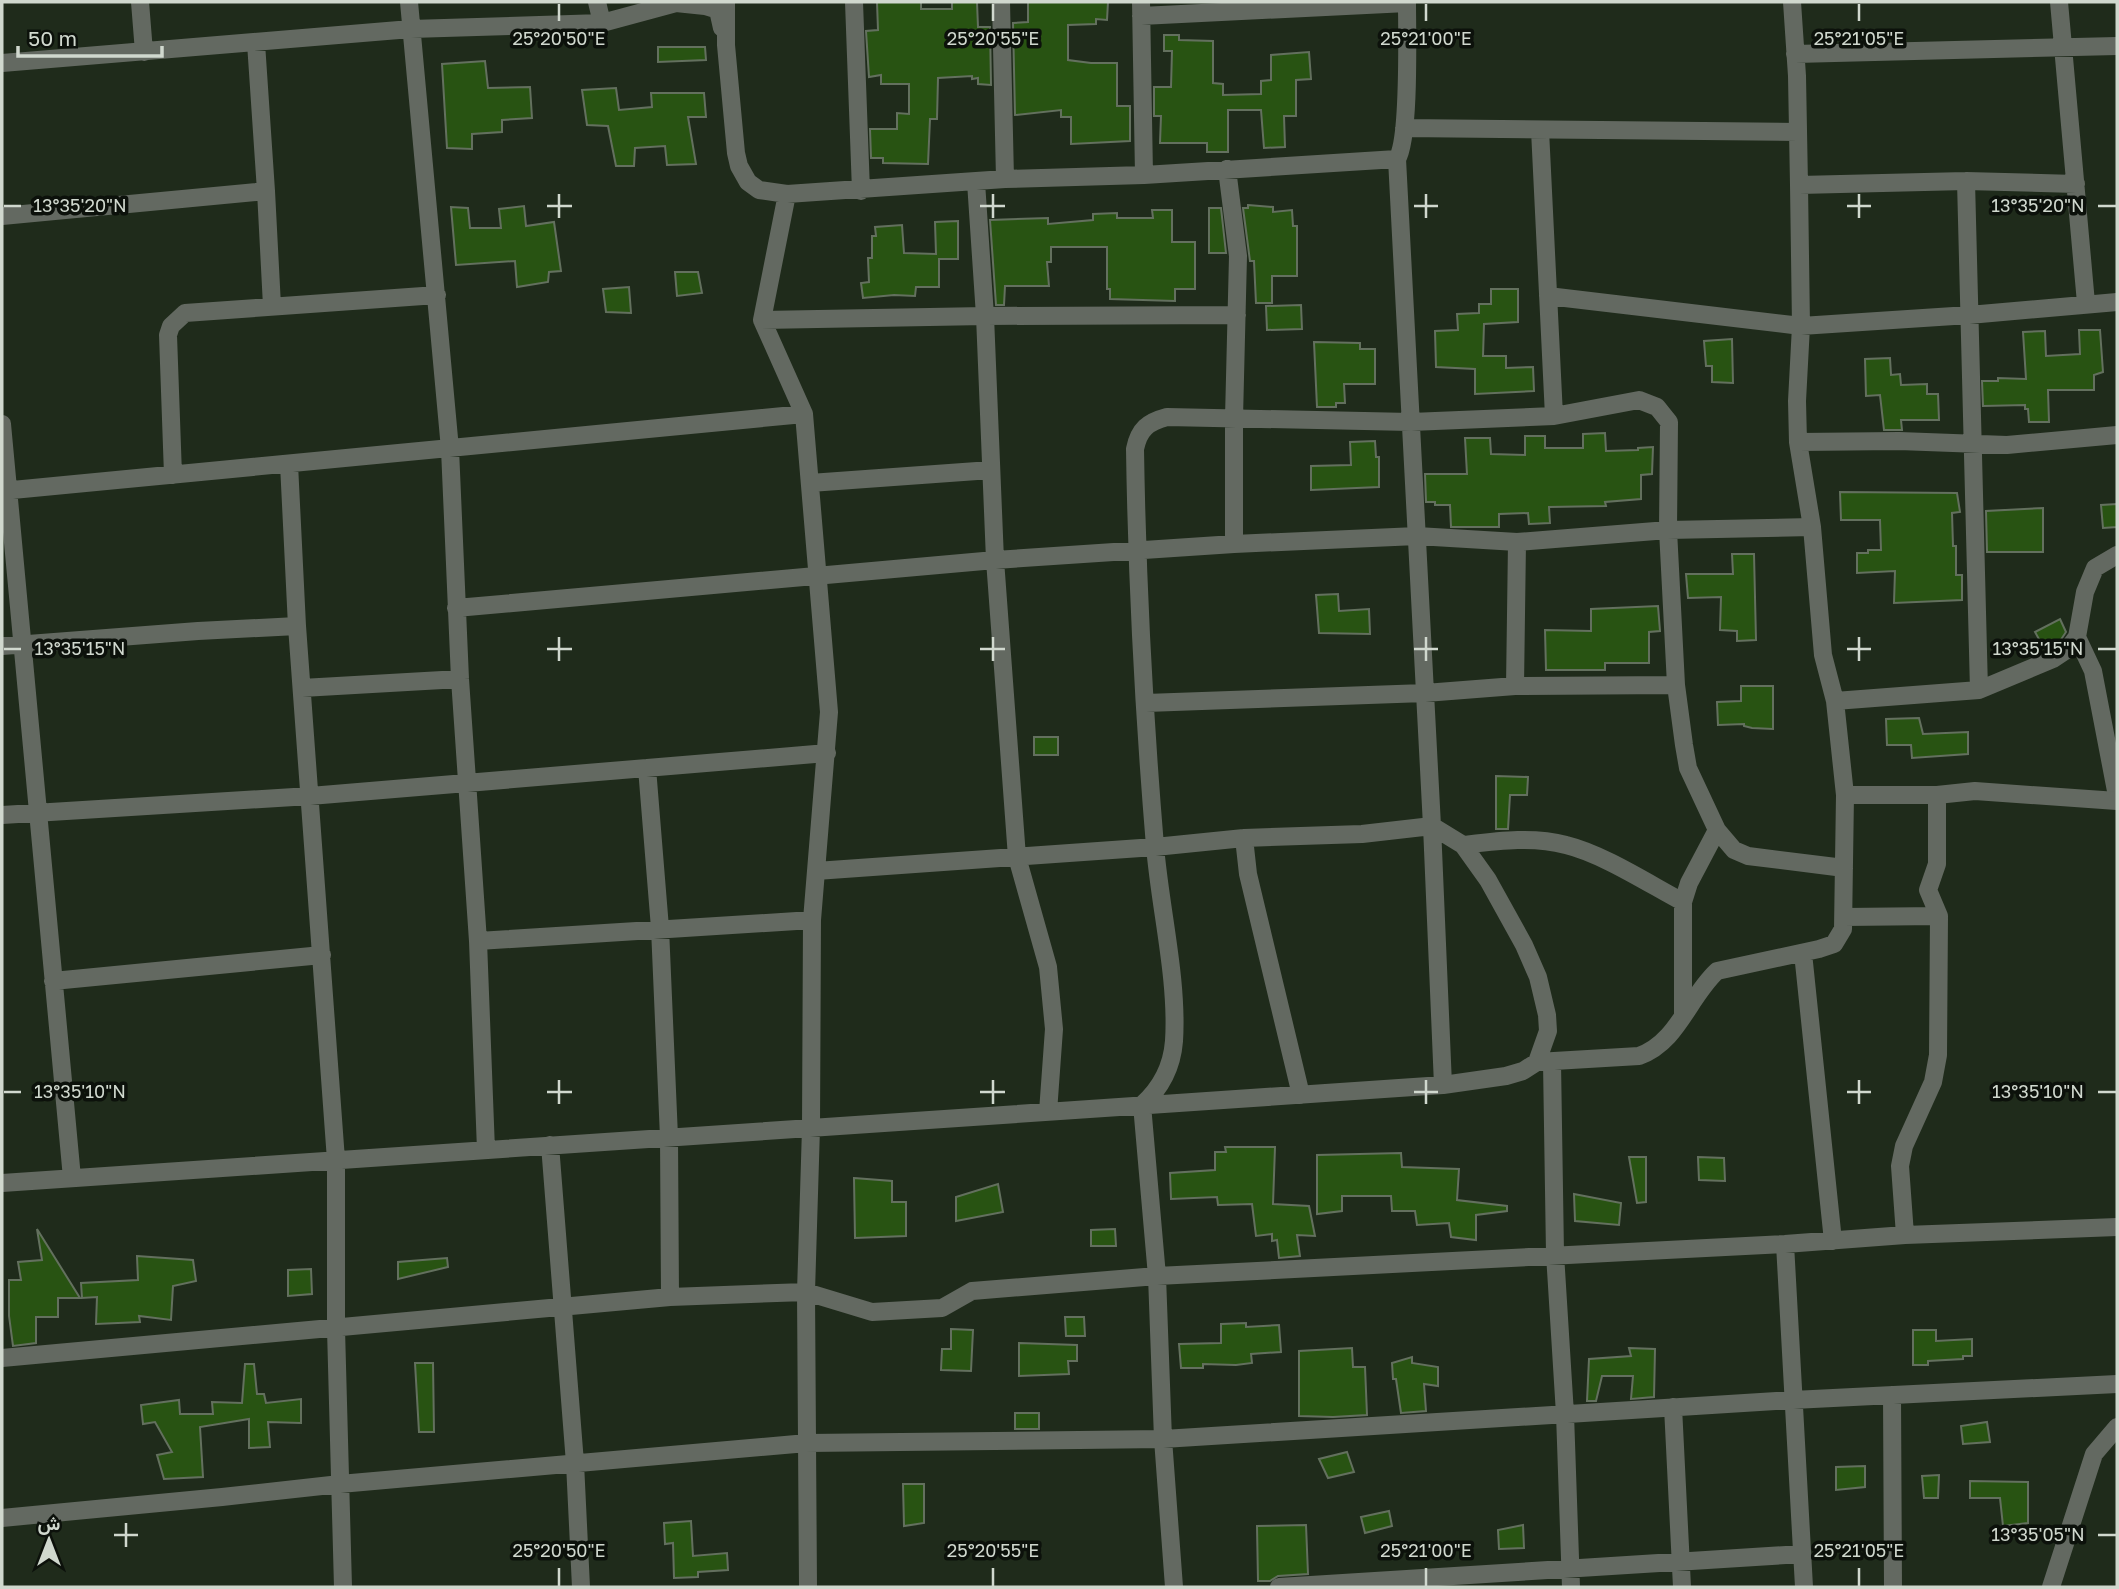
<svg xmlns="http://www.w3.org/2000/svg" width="2119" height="1589" font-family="'Golos Text',Vazirmatn,sans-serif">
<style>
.building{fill:#285312;stroke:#63705e;stroke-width:2}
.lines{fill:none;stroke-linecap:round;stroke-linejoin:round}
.minor{stroke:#636961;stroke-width:18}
.ticks{fill:none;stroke:#d0d8ce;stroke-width:2.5}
.ticks-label{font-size:18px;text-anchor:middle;fill:#d0d8ce;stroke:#0c110b;stroke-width:7;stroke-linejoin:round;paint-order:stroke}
</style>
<rect width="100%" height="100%" fill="#1f2b1b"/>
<!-- building -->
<path class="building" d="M 877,2 L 921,2 L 921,9 L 952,9 L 952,2 L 977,2 L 978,27 L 990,27 L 991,85 L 978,84 L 978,78 L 972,79 L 972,76 L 938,78 L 937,119 L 930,119 L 928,164 L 883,163 L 883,158 L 871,158 L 870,129 L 897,129 L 897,113 L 909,114 L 909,84 L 881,84 L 881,75 L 869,77 L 866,31 L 878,30 Z
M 1028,2 L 1108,2 L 1107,20 L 1096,19 L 1096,24 L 1068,25 L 1068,60 L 1091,63 L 1117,63 L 1117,106 L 1130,106 L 1130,141 L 1071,144 L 1071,117 L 1061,117 L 1061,110 L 1015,115 L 1013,23 L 1028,22 Z
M 1164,35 L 1179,35 L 1179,40 L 1213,41 L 1213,83 L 1223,84 L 1223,95 L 1261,94 L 1261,81 L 1271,80 L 1271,55 L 1309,52 L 1311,79 L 1296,80 L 1296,116 L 1284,116 L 1285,147 L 1264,148 L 1261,110 L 1228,110 L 1228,152 L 1207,152 L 1207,143 L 1160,143 L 1161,116 L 1154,116 L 1154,87 L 1171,87 L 1172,51 L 1164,51 Z
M 658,47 L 705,47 L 706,60 L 658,62 Z
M 485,61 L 488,88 L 530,87 L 532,118 L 502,120 L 502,132 L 472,134 L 472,149 L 447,148 L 442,64 Z
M 616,88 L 619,110 L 652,107 L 651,93 L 704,93 L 706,117 L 688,117 L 696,164 L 667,165 L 665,146 L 635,148 L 634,166 L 616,166 L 608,126 L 587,125 L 582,90 Z
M 1248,205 L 1273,207 L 1273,212 L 1292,210 L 1293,226 L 1297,226 L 1297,276 L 1272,276 L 1272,303 L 1256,303 L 1254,261 L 1250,261 L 1243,208 L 1248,208 Z
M 524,206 L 526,226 L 554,222 L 561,271 L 549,272 L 548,282 L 517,287 L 515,261 L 456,265 L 451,207 L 468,208 L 470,228 L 501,228 L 499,209 Z
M 1209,208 L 1221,208 L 1226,253 L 1209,253 Z
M 1152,210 L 1172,210 L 1172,242 L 1195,242 L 1195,289 L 1175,289 L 1175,301 L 1110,299 L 1110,289 L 1107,289 L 1107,247 L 1051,247 L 1051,262 L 1047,262 L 1049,286 L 1005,286 L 1004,305 L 996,305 L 990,220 L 1048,218 L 1048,224 L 1093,220 L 1093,214 L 1117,213 L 1117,218 L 1153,218 Z
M 958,221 L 958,259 L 939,259 L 939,287 L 916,287 L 915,296 L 894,295 L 863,298 L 861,283 L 869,282 L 868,258 L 872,258 L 872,236 L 876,236 L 875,227 L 902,225 L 904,253 L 936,254 L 935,222 Z
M 675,272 L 698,272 L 702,293 L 677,296 Z
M 629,287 L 631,313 L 606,312 L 603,289 Z
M 1491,289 L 1518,289 L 1518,322 L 1484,324 L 1483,356 L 1506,356 L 1506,368 L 1533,367 L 1534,391 L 1475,394 L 1475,369 L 1436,367 L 1435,331 L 1458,330 L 1457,314 L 1479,313 L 1479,304 L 1491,304 Z
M 1301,305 L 1302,329 L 1267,330 L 1266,306 Z
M 2079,330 L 2100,330 L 2103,372 L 2094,375 L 2094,390 L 2048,390 L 2049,422 L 2029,422 L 2028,409 L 2025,409 L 2025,405 L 1983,406 L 1982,381 L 1998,381 L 1998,378 L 2026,379 L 2023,332 L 2045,331 L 2046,356 L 2080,354 Z
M 1732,339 L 1733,383 L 1712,382 L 1712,366 L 1706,366 L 1704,341 Z
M 1314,342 L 1360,343 L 1360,349 L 1375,349 L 1375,384 L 1344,384 L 1345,403 L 1336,403 L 1336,407 L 1317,407 Z
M 1890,358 L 1891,375 L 1900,374 L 1901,385 L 1927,384 L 1927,394 L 1938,394 L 1939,420 L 1901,420 L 1902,430 L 1884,430 L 1880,395 L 1866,396 L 1865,359 Z
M 1605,433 L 1606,451 L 1638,450 L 1638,448 L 1653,447 L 1652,474 L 1641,475 L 1641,499 L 1605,502 L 1606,506 L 1549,507 L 1550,523 L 1529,524 L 1528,513 L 1499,514 L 1499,527 L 1451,527 L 1450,505 L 1435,505 L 1435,502 L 1426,502 L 1425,474 L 1467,474 L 1465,438 L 1490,438 L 1491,454 L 1525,455 L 1525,436 L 1545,436 L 1545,448 L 1583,448 L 1583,434 Z
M 1375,441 L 1376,457 L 1379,457 L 1379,487 L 1311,490 L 1311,466 L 1351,465 L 1350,442 Z
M 1840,492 L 1957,493 L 1960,512 L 1952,513 L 1953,546 L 1956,546 L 1956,575 L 1962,575 L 1962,600 L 1894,603 L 1895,571 L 1857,573 L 1857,553 L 1868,553 L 1868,550 L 1881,550 L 1880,520 L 1841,520 Z
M 2117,504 L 2117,527 L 2103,528 L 2101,505 Z
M 2043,508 L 2043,552 L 1987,552 L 1986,511 Z
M 1732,554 L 1754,554 L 1756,640 L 1737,641 L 1737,631 L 1720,630 L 1721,597 L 1688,598 L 1686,574 L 1733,574 Z
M 1338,594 L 1339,611 L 1369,609 L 1370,634 L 1319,633 L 1316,595 Z
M 1658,606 L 1660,631 L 1649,632 L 1649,663 L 1605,663 L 1605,670 L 1546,670 L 1545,630 L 1591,631 L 1591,609 Z
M 2060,619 L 2066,632 L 2060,641 L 2045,650 L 2035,632 Z
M 1741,686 L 1773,686 L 1773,729 L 1752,728 L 1744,726 L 1744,724 L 1718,725 L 1717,702 L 1741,701 Z
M 1919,718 L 1923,734 L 1968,732 L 1968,754 L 1912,758 L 1911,745 L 1887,745 L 1886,719 Z
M 1034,737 L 1058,737 L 1058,755 L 1034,755 Z
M 1496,776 L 1528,777 L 1527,795 L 1510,795 L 1508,829 L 1496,829 Z
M 1225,1147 L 1275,1147 L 1273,1204 L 1309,1206 L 1315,1236 L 1297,1235 L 1300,1256 L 1279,1258 L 1277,1240 L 1272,1241 L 1272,1234 L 1256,1236 L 1252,1204 L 1218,1205 L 1217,1197 L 1171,1199 L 1170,1173 L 1215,1170 L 1215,1152 L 1226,1152 Z
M 1401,1153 L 1402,1167 L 1459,1169 L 1457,1200 L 1507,1206 L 1507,1211 L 1476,1215 L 1476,1240 L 1451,1237 L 1449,1223 L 1417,1225 L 1415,1211 L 1392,1211 L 1391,1196 L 1342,1196 L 1342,1211 L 1317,1214 L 1317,1155 Z
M 1629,1157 L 1646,1157 L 1646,1202 L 1637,1203 Z
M 1698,1157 L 1724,1158 L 1725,1181 L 1699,1180 Z
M 854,1178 L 892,1181 L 892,1202 L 906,1202 L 906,1236 L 855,1238 Z
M 998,1184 L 1003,1212 L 956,1221 L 956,1197 Z
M 1574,1194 L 1621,1203 L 1619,1225 L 1575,1221 Z
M 37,1229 L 80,1298 L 58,1298 L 58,1317 L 36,1317 L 36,1343 L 13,1346 L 9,1316 L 9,1280 L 21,1280 L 18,1262 L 42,1260 Z
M 1115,1229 L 1116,1246 L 1091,1246 L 1091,1230 Z
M 137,1256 L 193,1260 L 196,1281 L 173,1286 L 171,1320 L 139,1316 L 140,1322 L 96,1324 L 97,1297 L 82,1298 L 81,1283 L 138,1280 Z
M 447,1258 L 448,1267 L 398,1279 L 398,1262 Z
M 311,1269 L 312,1294 L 288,1296 L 288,1270 Z
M 1065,1317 L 1084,1317 L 1085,1336 L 1066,1336 Z
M 1246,1323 L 1246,1327 L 1279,1325 L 1281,1352 L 1251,1354 L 1252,1363 L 1236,1365 L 1203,1364 L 1203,1368 L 1181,1368 L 1179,1344 L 1221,1343 L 1221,1324 Z
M 951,1329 L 973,1330 L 971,1371 L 941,1370 L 942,1349 L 951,1349 Z
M 1913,1330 L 1936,1330 L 1936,1341 L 1972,1339 L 1972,1356 L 1963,1356 L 1963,1359 L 1928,1361 L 1928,1365 L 1913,1365 Z
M 1019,1343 L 1077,1345 L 1077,1361 L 1068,1361 L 1069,1374 L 1019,1376 Z
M 1352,1348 L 1353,1367 L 1365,1367 L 1367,1415 L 1333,1417 L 1299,1416 L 1299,1351 Z
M 1629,1348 L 1655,1349 L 1654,1397 L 1631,1399 L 1633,1376 L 1602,1376 L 1596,1401 L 1587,1401 L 1589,1359 L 1631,1356 Z
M 1412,1357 L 1412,1363 L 1438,1367 L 1438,1386 L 1424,1384 L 1426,1411 L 1401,1413 L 1396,1379 L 1393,1379 L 1392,1363 Z
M 415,1363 L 433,1363 L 434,1432 L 419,1432 Z
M 245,1364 L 254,1364 L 257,1394 L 264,1394 L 266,1403 L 301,1399 L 301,1423 L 268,1422 L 270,1447 L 249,1448 L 249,1419 L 200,1427 L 203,1477 L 164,1479 L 157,1455 L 172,1452 L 155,1422 L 143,1424 L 141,1405 L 179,1400 L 180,1414 L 213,1414 L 212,1402 L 242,1403 Z
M 1015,1413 L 1039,1413 L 1039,1429 L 1015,1429 Z
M 1987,1422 L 1990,1442 L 1963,1444 L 1961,1426 Z
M 1347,1452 L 1354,1472 L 1328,1478 L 1319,1459 Z
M 1865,1466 L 1865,1487 L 1836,1490 L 1836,1467 Z
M 1939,1475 L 1938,1498 L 1924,1498 L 1922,1476 Z
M 1970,1481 L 2028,1482 L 2028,1523 L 2003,1526 L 2000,1498 L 1970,1498 Z
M 903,1484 L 924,1484 L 924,1523 L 904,1526 Z
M 1389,1511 L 1392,1526 L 1365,1533 L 1361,1517 Z
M 691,1521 L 693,1556 L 727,1553 L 728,1570 L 698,1572 L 698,1577 L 674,1578 L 673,1543 L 665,1544 L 664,1523 Z
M 1306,1525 L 1308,1574 L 1278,1576 L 1270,1581 L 1258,1581 L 1257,1526 Z
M 1523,1525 L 1524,1548 L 1499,1549 L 1498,1530 Z"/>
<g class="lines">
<!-- minor -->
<path class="minor" d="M 140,2 L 144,52
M 409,2 L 450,449 L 460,679 L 478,941 L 486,1150
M 597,2 L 602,23
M 726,2 L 726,45 L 736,153 L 739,166 L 748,182 L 759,190 L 787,194 L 1005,179 L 1144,175 L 1397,159
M 854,2 L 861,191
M 1001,2 L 1005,179
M 1141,2 L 1144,175
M 1407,2 C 1407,32 1410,139 1397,159 L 1432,826 L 1443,1085
M 2059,2 L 2086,303
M 1141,16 L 1407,3
M 1795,54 L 2117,46
M 2,63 L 411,29 L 602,23 L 676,3 L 705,6 L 718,10 L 722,28
M 1404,128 L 1798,132
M 1540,130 L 1554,416
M 1227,169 L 1238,256 L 1234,418 L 1234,544
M 1966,181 L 1979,690
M 976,182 L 985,316 L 995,560 L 1017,857 L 1048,967 L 1054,1029 L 1048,1112
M 1799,185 L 1966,181 L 2076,184
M 266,191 L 272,306
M 787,194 L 762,320 L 804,414 L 829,712 L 812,920 L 811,1128 L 806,1292 L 808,1587
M 2,216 L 266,191 L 256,43
M 1548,296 L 1801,326 L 1969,315 L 2117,302
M 762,320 L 985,316 L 1237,315
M 2,424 L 72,1178
M 1798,442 L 1899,441 L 2007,445 L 2117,435
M 289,464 L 297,626
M 173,475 L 168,335 L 171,326 L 185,313 L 437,295
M 810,483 L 991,470
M 2,491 L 804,414
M 456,608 L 995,560 L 1234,544 L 1417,536 L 1517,542 L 1668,530 L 1812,527
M 2077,637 L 2093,671 L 2117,796
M 2,646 L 198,631 L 297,626 L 336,1160 L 336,1329 L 343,1587
M 1515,686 L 1517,542
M 302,688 L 460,679
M 1835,701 L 1979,690 L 2053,659 L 2068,649 L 2077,637 L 2085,592 L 2095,568 L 2117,555
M 1146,703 L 1425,693 L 1515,686 L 1676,685
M 647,768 L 660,928 L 669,1137 L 670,1297
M 1845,795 L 1937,795 L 1975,791 L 2117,801
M 2,815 L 310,796 L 827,753
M 1244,838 L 1248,874 L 1301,1095
M 1463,845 C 1497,841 1533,836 1566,845 C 1603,854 1649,884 1683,902
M 1844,917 L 1939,916
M 478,941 L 812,920
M 1803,953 L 1833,1241
M 53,981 L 322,955
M 1683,1016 L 1683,902 L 1689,883 L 1717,830
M 1537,1062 L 1639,1056 C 1678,1042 1688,998 1717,971 L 1819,949 L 1834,944 L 1843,929 L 1845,795 L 1835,701 L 1823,655 L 1812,527 L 1798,442 L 1797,401 L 1801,326 L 1799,185 L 1797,76 L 1792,2
M 1552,1062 L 1555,1254 L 1565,1414 L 1571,1587
M 550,1145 L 575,1463 L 581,1587
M 2,1183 L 1443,1085 L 1506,1076 L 1523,1071 L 1537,1062 L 1548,1031 L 1547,1015 L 1538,977 L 1524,945 L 1488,880 L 1463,845 L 1432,826 L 1362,834 L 1244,838 L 1155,847 L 816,871
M 1905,1235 L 1900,1166 L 1904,1146 L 1933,1082 L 1938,1055 L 1939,916 L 1928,890 L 1937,864 L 1937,795
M 1785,1244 L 1804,1587
M 2,1358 L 670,1297 L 806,1292 L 872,1312 L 942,1308 L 972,1291 L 1157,1276 L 1785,1244 L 1905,1235 L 2117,1227
M 1892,1395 L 1893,1587
M 1673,1407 L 1682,1587
M 2,1518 L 222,1497 L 340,1484 L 807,1443 L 1163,1439 L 1793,1400 L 2117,1384
M 1174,1587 L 1163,1439 L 1157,1276 L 1142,1105 C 1161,1088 1172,1067 1174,1041 C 1178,979 1160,908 1155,846 C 1144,714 1137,581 1135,449 C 1139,429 1148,422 1167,417 L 1411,422 L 1554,416 L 1639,400 L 1657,407 L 1669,422 L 1668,530 L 1676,685 L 1684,745 L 1688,768 L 1717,830 L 1734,850 L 1748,856 L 1844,868
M 1279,1587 L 1802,1554
M 2051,1587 L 2094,1454 L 2117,1427"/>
</g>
<!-- ticks -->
<path class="ticks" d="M 559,4 L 559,21M 993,4 L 993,21M 1426,4 L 1426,21M 1859,4 L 1859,21M 559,194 L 559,218M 993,194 L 993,218M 1426,194 L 1426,218M 1859,194 L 1859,218M 4,206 L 21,206M 547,206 L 572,206M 980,206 L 1005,206M 1414,206 L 1438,206M 1847,206 L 1871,206M 2098,206 L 2116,206M 559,637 L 559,661M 993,637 L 993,661M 1426,637 L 1426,661M 1859,637 L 1859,661M 4,649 L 21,649M 547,649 L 572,649M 980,649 L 1005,649M 1414,649 L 1438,649M 1847,649 L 1871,649M 2098,649 L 2116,649M 559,1080 L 559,1104M 993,1080 L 993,1104M 1426,1080 L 1426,1104M 1859,1080 L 1859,1104M 4,1092 L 21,1092M 547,1092 L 572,1092M 980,1092 L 1005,1092M 1414,1092 L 1438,1092M 1847,1092 L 1871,1092M 2098,1092 L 2116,1092M 126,1523 L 126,1547M 114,1535 L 138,1535M 2098,1535 L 2116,1535M 559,1568 L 559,1586M 993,1568 L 993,1586M 1426,1568 L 1426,1586M 1859,1568 L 1859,1586"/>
<g class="ticks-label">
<text x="559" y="45">25°20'50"E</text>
<text x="993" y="45">25°20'55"E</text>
<text x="1426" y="45">25°21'00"E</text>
<text x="1859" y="45">25°21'05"E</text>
<text x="80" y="212">13°35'20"N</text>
<text x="2038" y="212">13°35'20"N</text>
<text x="80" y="655">13°35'15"N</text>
<text x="2038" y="655">13°35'15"N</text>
<text x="80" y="1098">13°35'10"N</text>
<text x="2038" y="1098">13°35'10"N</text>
<text x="2038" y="1541">13°35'05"N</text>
<text x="559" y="1557">25°20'50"E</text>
<text x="993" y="1557">25°20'55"E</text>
<text x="1426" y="1557">25°21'00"E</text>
<text x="1859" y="1557">25°21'05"E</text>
</g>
<!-- border -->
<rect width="2119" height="1589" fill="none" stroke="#d0d8ce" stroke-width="7"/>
<!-- north arrow -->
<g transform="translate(49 1540)" stroke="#0c110b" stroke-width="5" paint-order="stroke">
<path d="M0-5L12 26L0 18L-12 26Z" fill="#d0d8ce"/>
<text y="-10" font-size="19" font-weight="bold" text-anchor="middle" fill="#d0d8ce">ش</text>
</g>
<!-- scale -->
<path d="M18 46v10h144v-10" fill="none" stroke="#d0d8ce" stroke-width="3.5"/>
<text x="28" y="46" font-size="21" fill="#d0d8ce" stroke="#0c110b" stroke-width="5" paint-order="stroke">50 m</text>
</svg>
